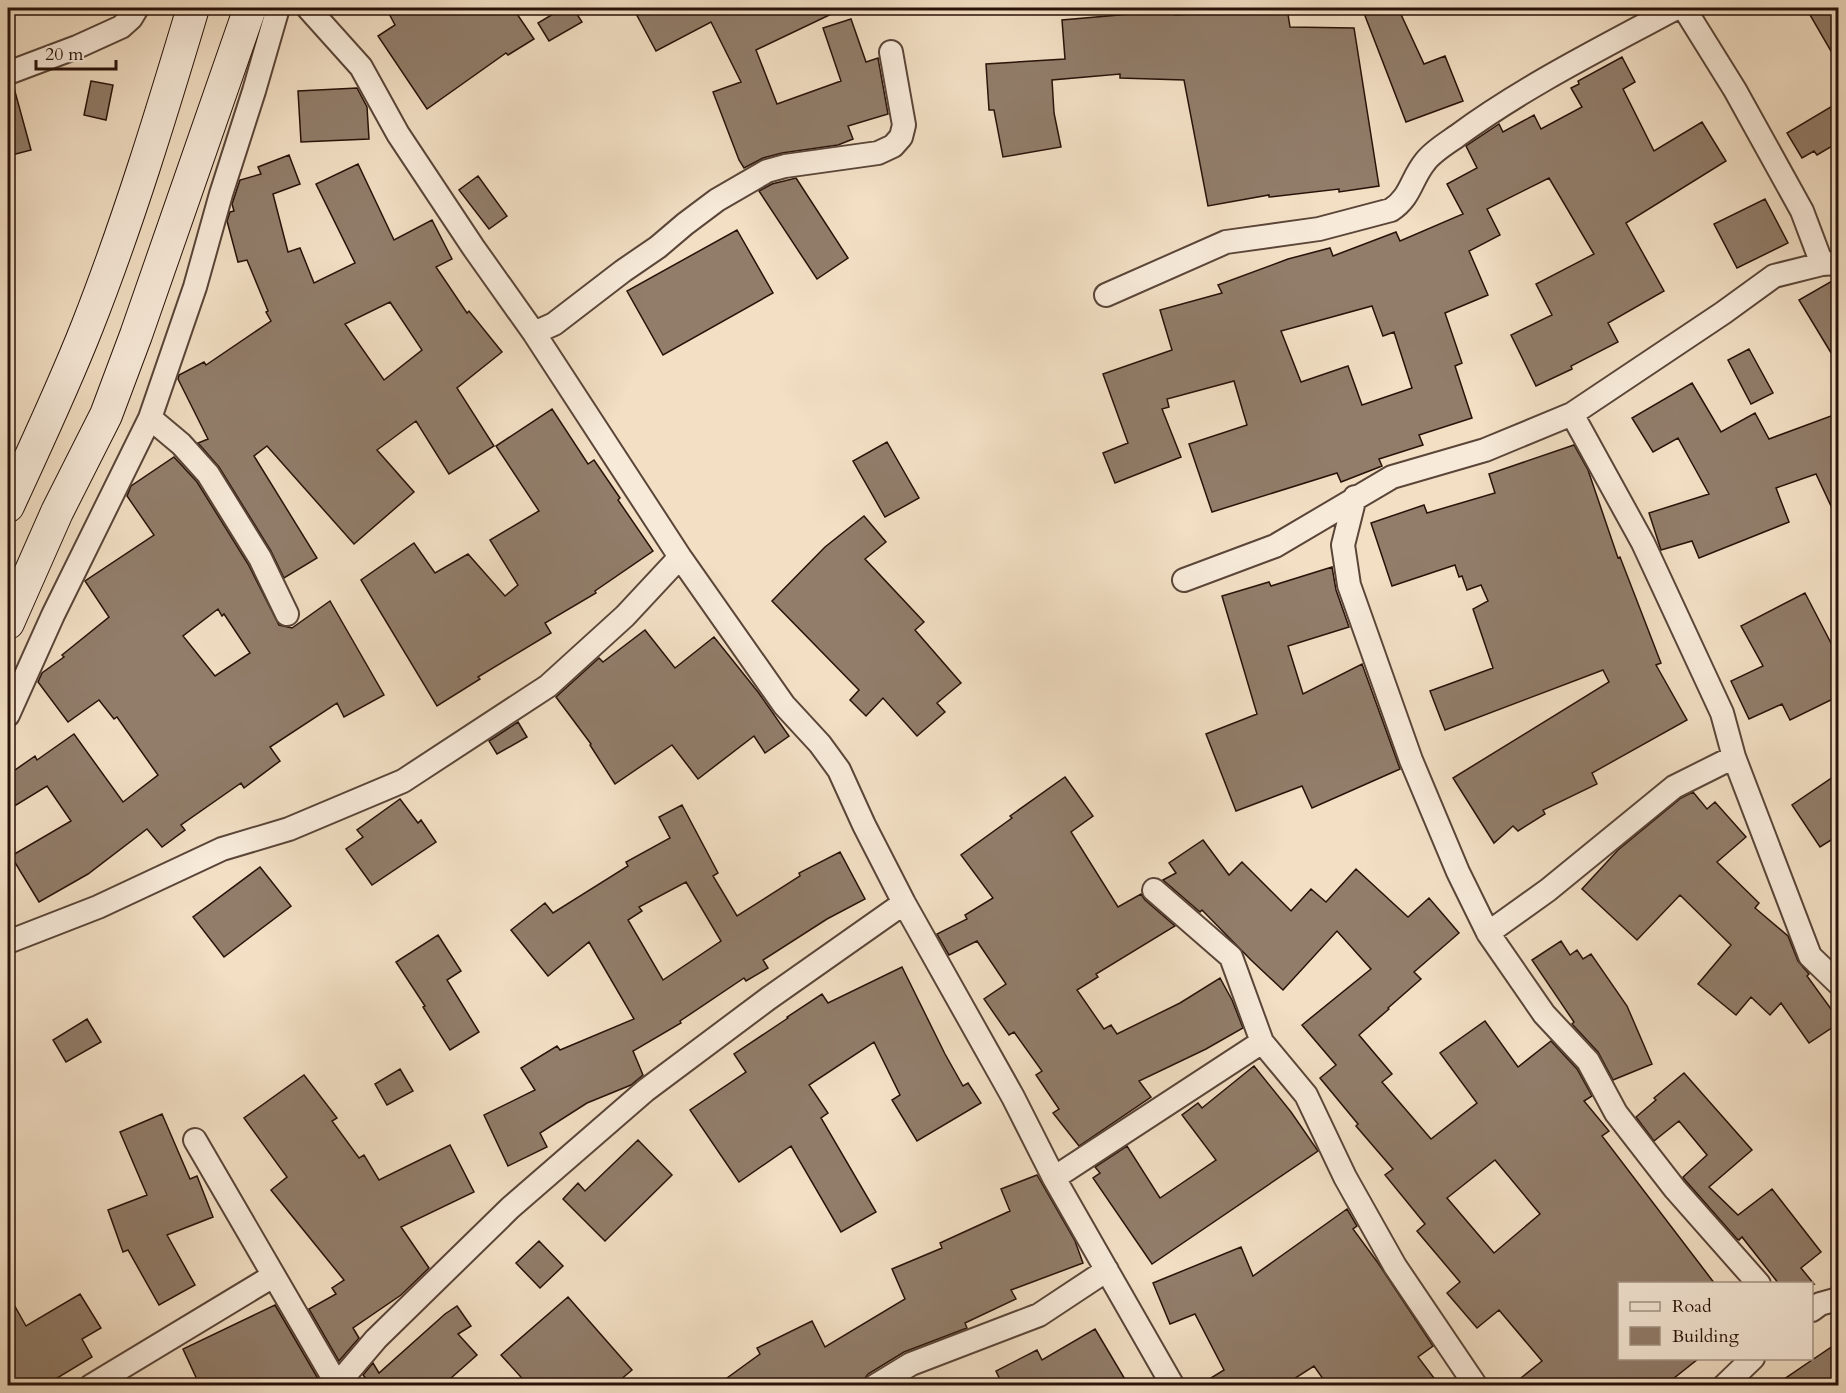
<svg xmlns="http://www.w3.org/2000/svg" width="1846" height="1393" font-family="Cardo,serif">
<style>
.building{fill:#917d6a;stroke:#281209;stroke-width:1.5;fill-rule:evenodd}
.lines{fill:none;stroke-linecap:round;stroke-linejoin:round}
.street-casing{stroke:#5a4538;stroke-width:26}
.secondary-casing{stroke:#281209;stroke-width:34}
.street{stroke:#f7ead9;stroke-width:22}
.secondary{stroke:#f7ead9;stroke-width:32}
</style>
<rect width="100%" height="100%" fill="#f2dfc4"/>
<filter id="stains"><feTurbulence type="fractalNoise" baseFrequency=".00333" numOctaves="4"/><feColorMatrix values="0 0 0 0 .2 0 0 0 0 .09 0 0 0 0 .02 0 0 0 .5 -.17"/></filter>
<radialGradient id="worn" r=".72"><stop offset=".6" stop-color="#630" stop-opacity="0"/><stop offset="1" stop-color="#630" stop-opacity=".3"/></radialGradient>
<!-- building -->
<path class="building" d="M 386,8 L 513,8 L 534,39 L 508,55 L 506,53 L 427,109 L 378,36 L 395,25 Z
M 563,8 L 573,8 L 582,22 L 549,41 L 538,23 Z
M 633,8 L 844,8 L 756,50 L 777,104 L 841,81 L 823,28 L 851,19 L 866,62 L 878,58 L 888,114 L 848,126 L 853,139 L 838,145 L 782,153 L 763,158 L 744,168 L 739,160 L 713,92 L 741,82 L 711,22 L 656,51 Z
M 1130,8 L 1175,8 L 1175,15 L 1245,11 L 1245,8 L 1287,8 L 1290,27 L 1354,28 L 1379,186 L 1339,192 L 1339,189 L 1269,197 L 1269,195 L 1208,206 L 1184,80 L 1120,78 L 1120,74 L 1052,80 L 1054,113 L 1061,147 L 1003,157 L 994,110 L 989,110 L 986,64 L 1065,59 L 1062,20 L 1130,14 Z
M 1362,8 L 1398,8 L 1424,64 L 1445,56 L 1463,101 L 1406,122 Z
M 1806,8 L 1839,8 L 1839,65 Z
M 1622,57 L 1635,82 L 1623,89 L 1654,151 L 1702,122 L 1726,161 L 1626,223 L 1664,291 L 1608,323 L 1618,342 L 1571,366 L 1572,369 L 1536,386 L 1511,335 L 1552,315 L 1536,284 L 1594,254 L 1549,178 L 1487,209 L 1500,235 L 1469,251 L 1488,295 L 1445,313 L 1462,363 L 1455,366 L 1472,418 L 1419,435 L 1423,445 L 1379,459 L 1382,466 L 1341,482 L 1337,473 L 1212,512 L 1189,444 L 1247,425 L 1234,381 L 1167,399 L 1169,407 L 1162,409 L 1181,457 L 1115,483 L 1103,453 L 1128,443 L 1103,374 L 1172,350 L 1160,310 L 1222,293 L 1218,285 L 1288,259 L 1330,248 L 1333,256 L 1396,232 L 1400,241 L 1463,214 L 1447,184 L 1477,168 L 1466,146 L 1499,124 L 1503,132 L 1534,115 L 1541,129 L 1582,107 L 1571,88 L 1579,84 L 1578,81 ZM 1372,306 L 1383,336 L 1394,332 L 1412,388 L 1362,405 L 1348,366 L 1301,382 L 1281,331 Z
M 91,81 L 113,85 L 106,120 L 84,115 Z
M 14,88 L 31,150 L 8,156 L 8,89 Z
M 357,88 L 367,107 L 369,139 L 301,142 L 298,91 Z
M 1839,102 L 1839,142 L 1817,155 L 1814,151 L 1802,158 L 1787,133 Z
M 289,155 L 300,184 L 273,194 L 288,252 L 300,248 L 314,283 L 355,263 L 316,184 L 358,164 L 394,240 L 432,220 L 452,259 L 436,267 L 467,313 L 469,311 L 502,352 L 457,388 L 494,446 L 449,474 L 416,421 L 377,450 L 414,492 L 354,544 L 267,446 L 254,456 L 317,558 L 284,578 L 271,551 L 219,467 L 198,443 L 208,439 L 178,379 L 179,375 L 204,362 L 206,365 L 271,321 L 266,312 L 268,311 L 247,260 L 238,262 L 227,221 L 230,212 L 234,211 L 232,204 L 240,180 L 261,174 L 258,167 ZM 390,302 L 422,350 L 384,380 L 345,324 Z
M 478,176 L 507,216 L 489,229 L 459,190 Z
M 796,178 L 848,258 L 817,279 L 759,191 L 772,184 Z
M 1765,199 L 1788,243 L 1737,268 L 1714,224 Z
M 737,230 L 773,293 L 663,355 L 627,291 Z
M 1839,277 L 1839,366 L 1799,300 Z
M 1749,349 L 1773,393 L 1751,404 L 1728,360 Z
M 1692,383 L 1721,432 L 1755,413 L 1769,439 L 1839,413 L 1839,523 L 1816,474 L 1776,488 L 1789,522 L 1699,558 L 1692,541 L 1661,550 L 1649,513 L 1709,494 L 1678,438 L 1653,452 L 1632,418 Z
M 552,409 L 588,464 L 594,460 L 620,498 L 618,500 L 653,551 L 595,591 L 596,593 L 545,623 L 551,633 L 478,677 L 480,679 L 437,706 L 361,580 L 414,543 L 435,573 L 468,554 L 505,596 L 518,585 L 490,540 L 539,511 L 496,446 Z
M 887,442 L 919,498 L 885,517 L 853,461 Z
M 1574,445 L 1588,470 L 1618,558 L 1620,557 L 1661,663 L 1656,665 L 1687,720 L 1592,773 L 1597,784 L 1543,810 L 1545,814 L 1518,831 L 1513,826 L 1494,843 L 1453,778 L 1609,682 L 1603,670 L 1445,730 L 1430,691 L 1493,668 L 1473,609 L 1488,601 L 1481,585 L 1467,590 L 1462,576 L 1459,577 L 1455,565 L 1392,586 L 1371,523 L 1424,505 L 1427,513 L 1495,493 L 1489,474 Z
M 174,457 L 197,482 L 248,564 L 279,625 L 292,628 L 330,601 L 384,695 L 344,717 L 337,703 L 270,747 L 280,761 L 244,788 L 241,783 L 181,825 L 185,830 L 162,847 L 147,829 L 88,874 L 39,902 L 11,856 L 71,821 L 47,786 L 8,810 L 8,775 L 35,756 L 37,760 L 74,734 L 123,802 L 158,775 L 117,717 L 114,719 L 99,700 L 68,722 L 38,682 L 42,673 L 64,657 L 62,655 L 109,617 L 85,581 L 154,535 L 127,496 L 131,486 ZM 218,609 L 222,616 L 224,614 L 250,653 L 215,676 L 183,636 Z
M 864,516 L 886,542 L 865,559 L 924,622 L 915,630 L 961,683 L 937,703 L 945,712 L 917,736 L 883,698 L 866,716 L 850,700 L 859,690 L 772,601 L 825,547 Z
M 1332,567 L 1336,590 L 1349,627 L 1288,646 L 1303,694 L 1362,664 L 1400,769 L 1312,808 L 1302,786 L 1236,811 L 1206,734 L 1257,714 L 1222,596 L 1269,582 L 1271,586 Z
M 1805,593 L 1832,645 L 1839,641 L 1839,696 L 1790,720 L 1782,704 L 1749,719 L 1731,681 L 1763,666 L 1741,626 Z
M 645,630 L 675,668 L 714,637 L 758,692 L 789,736 L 765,753 L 754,736 L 698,779 L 672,745 L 615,784 L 590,745 L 591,744 L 556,697 L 599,658 L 603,662 Z
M 518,722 L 527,737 L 497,754 L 489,741 Z
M 1839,773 L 1839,835 L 1820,847 L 1792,805 Z
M 1065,777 L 1093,816 L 1071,832 L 1118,907 L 1141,894 L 1145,900 L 1175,926 L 1096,974 L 1098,977 L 1077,990 L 1104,1029 L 1111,1025 L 1117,1034 L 1180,1003 L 1220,978 L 1232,1000 L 1243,1028 L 1206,1049 L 1139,1081 L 1151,1097 L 1079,1146 L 1053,1113 L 1059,1109 L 1036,1075 L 1042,1071 L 1014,1032 L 1009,1035 L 984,999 L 1006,984 L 977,941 L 949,955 L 937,934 L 967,919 L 965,915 L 993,898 L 961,855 L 1012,818 L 1010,816 Z
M 1693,792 L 1707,809 L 1715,802 L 1746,837 L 1717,862 L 1759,903 L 1755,908 L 1788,936 L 1798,961 L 1809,974 L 1807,976 L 1839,1020 L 1839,1023 L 1809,1043 L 1781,1003 L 1770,1015 L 1751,997 L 1736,1015 L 1698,984 L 1731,945 L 1680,895 L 1637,940 L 1582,889 L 1618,850 L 1681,798 Z
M 400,799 L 418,823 L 421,820 L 436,842 L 372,885 L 346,849 L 363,837 L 357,830 Z
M 682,805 L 718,873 L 713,876 L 737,916 L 800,876 L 799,873 L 840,852 L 865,899 L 827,919 L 763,960 L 768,968 L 746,981 L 744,978 L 680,1021 L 681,1023 L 633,1051 L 643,1075 L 631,1085 L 587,1103 L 540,1133 L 547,1147 L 508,1166 L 484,1115 L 535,1090 L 521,1068 L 557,1046 L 560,1050 L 634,1019 L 589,942 L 548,976 L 511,930 L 545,903 L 553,913 L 628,866 L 626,862 L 670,838 L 659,817 ZM 686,882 L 721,941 L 663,980 L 628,920 L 642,911 L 639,907 Z
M 1203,840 L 1229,875 L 1242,862 L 1291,911 L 1311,889 L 1326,902 L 1356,869 L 1408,917 L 1429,898 L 1459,933 L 1414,972 L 1421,979 L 1388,1008 L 1389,1009 L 1359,1035 L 1392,1074 L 1382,1082 L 1431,1139 L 1477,1103 L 1440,1053 L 1485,1021 L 1518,1067 L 1551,1041 L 1577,1069 L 1592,1096 L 1584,1101 L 1609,1131 L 1602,1136 L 1715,1284 L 1620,1284 L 1620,1359 L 1698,1359 L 1664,1386 L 1511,1386 L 1542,1361 L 1499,1310 L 1477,1328 L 1447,1293 L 1460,1282 L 1417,1231 L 1425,1224 L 1385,1175 L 1393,1169 L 1356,1126 L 1358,1124 L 1320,1078 L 1336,1065 L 1302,1025 L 1371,969 L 1337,931 L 1283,990 L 1251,960 L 1202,910 L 1200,912 L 1163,880 L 1176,873 L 1169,863 ZM 1495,1160 L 1540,1214 L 1494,1253 L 1447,1198 Z
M 260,867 L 291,906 L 224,957 L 193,917 Z
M 438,935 L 461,971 L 447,980 L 479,1032 L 450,1050 L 423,1007 L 425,1006 L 396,962 Z
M 1561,941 L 1570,955 L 1577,950 L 1583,959 L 1591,954 L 1627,1006 L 1652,1064 L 1613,1080 L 1598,1052 L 1572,1024 L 1574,1022 L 1532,960 Z
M 902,967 L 945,1054 L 963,1086 L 968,1083 L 981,1103 L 917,1141 L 892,1100 L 900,1095 L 874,1042 L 809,1085 L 828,1113 L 821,1118 L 876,1212 L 841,1232 L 791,1146 L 739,1182 L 690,1110 L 746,1072 L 734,1054 L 788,1018 L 787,1017 L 822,994 L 828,1003 Z
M 87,1019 L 101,1042 L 66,1062 L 53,1040 Z
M 1254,1066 L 1291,1112 L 1318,1151 L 1152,1264 L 1093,1178 L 1100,1173 L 1095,1167 L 1127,1146 L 1160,1198 L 1216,1160 L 1182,1115 L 1198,1103 L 1202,1108 Z
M 400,1069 L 413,1091 L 387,1105 L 375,1084 Z
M 1684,1073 L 1752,1150 L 1709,1187 L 1738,1215 L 1772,1189 L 1821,1252 L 1801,1268 L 1814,1284 L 1779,1284 L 1742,1237 L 1739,1240 L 1737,1239 L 1685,1180 L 1683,1177 L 1707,1155 L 1679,1121 L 1654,1141 L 1636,1117 L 1656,1100 L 1654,1098 Z
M 304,1075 L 337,1118 L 332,1121 L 359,1158 L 364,1155 L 379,1180 L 450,1145 L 474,1192 L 401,1227 L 429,1268 L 401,1295 L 353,1328 L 359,1338 L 339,1361 L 309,1309 L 336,1294 L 332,1288 L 344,1280 L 271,1190 L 287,1177 L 244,1118 Z
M 162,1114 L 190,1179 L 197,1176 L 213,1217 L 167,1235 L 195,1285 L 159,1305 L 128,1250 L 123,1252 L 108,1210 L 147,1195 L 120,1132 Z
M 638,1140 L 672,1175 L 605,1241 L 563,1199 L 578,1183 L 585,1191 Z
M 1037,1175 L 1075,1241 L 1083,1263 L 1011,1290 L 1016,1299 L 965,1323 L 967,1328 L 904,1352 L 868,1374 L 863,1381 L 856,1386 L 716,1386 L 760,1354 L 757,1348 L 812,1321 L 825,1347 L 905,1299 L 892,1269 L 942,1248 L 940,1243 L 1010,1211 L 1001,1189 Z
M 1347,1209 L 1357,1226 L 1353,1229 L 1378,1263 L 1433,1346 L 1418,1357 L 1440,1386 L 1328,1386 L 1314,1366 L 1283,1386 L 1198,1386 L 1224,1370 L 1195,1314 L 1170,1324 L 1153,1283 L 1241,1247 L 1253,1276 Z
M 539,1241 L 563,1266 L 540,1288 L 516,1263 Z
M 8,1294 L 26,1326 L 80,1294 L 101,1328 L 82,1339 L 92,1357 L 44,1386 L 8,1386 Z
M 568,1297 L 632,1370 L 613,1386 L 529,1386 L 501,1355 Z
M 275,1305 L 320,1382 L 314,1386 L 200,1386 L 183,1349 Z
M 457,1306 L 471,1326 L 458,1334 L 477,1355 L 442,1386 L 365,1386 L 369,1382 L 363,1375 L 373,1363 L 379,1373 L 445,1314 Z
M 1095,1329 L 1129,1386 L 1003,1386 L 996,1371 L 1037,1350 L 1042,1360 Z
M 1839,1342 L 1839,1386 L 1774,1386 L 1812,1360 Z"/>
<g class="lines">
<defs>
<path id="street" d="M 308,8 L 361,67 L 398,134 L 473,247 L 534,333 L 680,557 L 784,705 L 820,744 L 839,770 L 864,825 L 904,903 L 1013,1097 L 1054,1178 L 1173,1386
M 1684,8 L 1735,90 L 1802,211 L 1822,264
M 8,73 L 77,47 L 121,27 L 131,18 L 137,8
M 1106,295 L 1226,242 L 1319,229 L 1391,210 C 1411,197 1411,179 1425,162 C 1432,152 1447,143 1457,136 C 1525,86 1602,48 1676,8
M 534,333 L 554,324 L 623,271 L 658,247 L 685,224 L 717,200 L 767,171 L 785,166 L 878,153 L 893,146 L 901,137 L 904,125 L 891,52
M 1572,414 L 1643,543 L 1722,713 L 1734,757 L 1810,956 L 1838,983
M 150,418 L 181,444 L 208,474 L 260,558 L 287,614
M 1355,497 L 1343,545 L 1349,585 L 1411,760 L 1458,872 L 1488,933 L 1544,1014 L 1588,1061 L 1616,1113 L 1675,1189 L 1759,1284
M 1184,580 L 1275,546 L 1392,477 L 1485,450 L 1572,414 L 1723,313 L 1774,276 L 1822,264 L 1838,263
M 8,715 L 53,615 L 150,418 L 195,287 L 221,194 L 254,91 L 278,8
M 1154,890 L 1231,957 L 1262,1042 L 1306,1095 L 1345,1177 L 1395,1266 L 1476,1386
M 1488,933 L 1548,890 L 1674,787 L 1734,757
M 8,942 L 98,907 L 222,849 L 289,829 L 403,781 L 548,686 L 625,616 L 680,557
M 195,1140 L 338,1386
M 1054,1178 L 1262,1042
M 1812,1310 L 1820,1304 L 1838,1299
M 91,1386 L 273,1276
M 336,1386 L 376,1339 L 510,1208 L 646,1090 L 769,998 L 904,903
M 875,1386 L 911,1364 L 1039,1315 L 1107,1270
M 1724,1386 L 1753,1358"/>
<path id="secondary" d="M 8,506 C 35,447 63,388 87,327 C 128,223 161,115 193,8
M 8,623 L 57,512 L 106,415 L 136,335 L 250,8"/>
</defs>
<!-- street casing -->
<use href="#street" class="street-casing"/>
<!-- secondary casing -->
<use href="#secondary" class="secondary-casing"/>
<!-- street -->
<use href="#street" class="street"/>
<!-- secondary -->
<use href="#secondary" class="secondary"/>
</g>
<!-- margin -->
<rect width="1846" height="1393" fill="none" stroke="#f2dfc4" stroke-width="30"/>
<rect x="9" y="9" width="1828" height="1375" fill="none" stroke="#281209" stroke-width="3"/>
<rect x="15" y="15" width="1816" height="1363" fill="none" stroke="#281209" stroke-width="1.5"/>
<!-- legend -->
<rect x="1618" y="1282" width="195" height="78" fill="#f7ead9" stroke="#a49486" stroke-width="1.5"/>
<rect x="1630" y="1302" width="30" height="9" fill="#f7ead9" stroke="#a49486" stroke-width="1.5"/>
<text x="1672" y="1312" font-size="18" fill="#281209">Road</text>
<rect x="1630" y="1327" width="30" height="18" fill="#917d6a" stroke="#a49486" stroke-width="1.5"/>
<text x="1672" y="1342" font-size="18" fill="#281209">Building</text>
<!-- scale -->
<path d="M36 60v9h80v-9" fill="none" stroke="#281209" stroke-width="3"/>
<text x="45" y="60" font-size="18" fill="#281209" stroke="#f7ead9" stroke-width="4.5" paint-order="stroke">20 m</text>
<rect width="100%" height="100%" filter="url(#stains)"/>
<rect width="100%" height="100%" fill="url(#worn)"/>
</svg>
